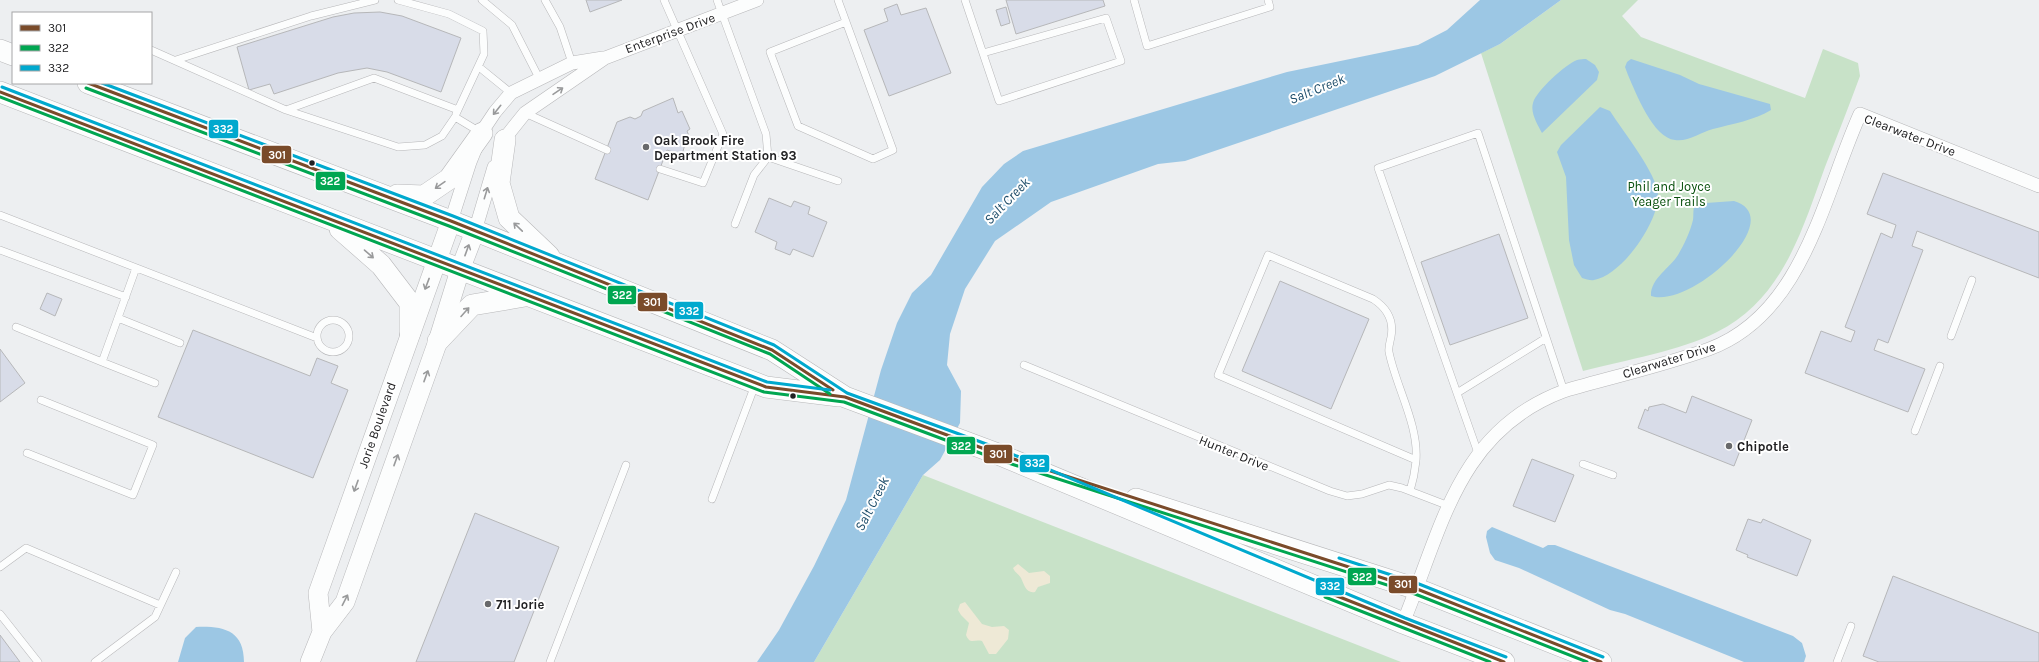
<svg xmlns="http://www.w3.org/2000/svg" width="2039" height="662" font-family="Karla,sans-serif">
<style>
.green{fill:#c8e2c8}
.sand{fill:#eee9d6}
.water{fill:#9cc7e4}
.building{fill:#d8dce8;stroke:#b6b7b9}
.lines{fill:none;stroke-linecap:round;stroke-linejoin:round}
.service-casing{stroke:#b7b7b9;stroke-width:8}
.minor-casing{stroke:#b7b7b9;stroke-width:14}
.secondary-casing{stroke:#b7b7b9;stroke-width:20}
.primary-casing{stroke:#b7b7b9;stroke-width:22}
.service{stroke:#fcfdfd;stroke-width:7}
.minor{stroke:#fcfdfd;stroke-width:13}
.secondary{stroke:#fcfdfd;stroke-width:19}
.primary{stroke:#fcfdfd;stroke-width:21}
.bus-1-casing{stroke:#fff;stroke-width:6}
.bus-2-casing{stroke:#fff;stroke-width:6}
.bus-3-casing{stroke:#fff;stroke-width:6}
.bus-1{stroke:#7a4b2a;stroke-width:3}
.bus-2{stroke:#00a651;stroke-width:3}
.bus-3{stroke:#00a9ce;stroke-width:3}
.oneway{stroke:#999a9b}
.poi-dot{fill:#68696b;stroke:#fff;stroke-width:1.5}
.bus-dot{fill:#212123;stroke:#fff;stroke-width:1.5}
.labels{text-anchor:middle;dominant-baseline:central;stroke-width:4;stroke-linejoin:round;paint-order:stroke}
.street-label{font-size:13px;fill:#212123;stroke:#fff}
.poi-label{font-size:13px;font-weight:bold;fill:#212123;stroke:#fff;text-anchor:start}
.park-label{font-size:13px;fill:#084f0c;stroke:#fff}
.water-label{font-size:14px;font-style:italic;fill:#1f4e6b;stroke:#fff}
.line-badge{stroke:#fff;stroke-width:1.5}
.badge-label{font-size:11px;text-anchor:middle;font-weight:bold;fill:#fff}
</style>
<rect width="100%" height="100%" fill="#edeff1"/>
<!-- green -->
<path class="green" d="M 1561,0 L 1638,0 L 1622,16 L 1641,37 L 1805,98 L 1823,49 L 1858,63 L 1860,76 C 1849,106 1837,136 1825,167 C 1802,230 1783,299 1717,332 C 1680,351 1625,360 1583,371 L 1481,53 L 1500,44 Z
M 923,475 L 1401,662 L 814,662 Z"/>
<!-- sand -->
<path class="sand" d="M 1018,564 L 1029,573 L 1044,571 L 1050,576 L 1050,583 L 1038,587 L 1035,592 C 1026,594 1024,584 1021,578 C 1019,574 1015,573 1013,568 Z
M 965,602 L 982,624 L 992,627 L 1004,626 L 1009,630 L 1008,639 L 996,654 L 989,654 L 982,641 C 974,639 970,645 966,635 L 969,623 L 961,615 L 958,610 L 960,604 Z"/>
<!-- water -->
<path class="water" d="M 1480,0 L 1561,0 L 1500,44 L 1435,76 L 1185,161 L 1158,164 L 1051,202 L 995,241 L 965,289 L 950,334 L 947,365 L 961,391 L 960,423 L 940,460 L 923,475 L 814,662 L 757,662 L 779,630 L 814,566 L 846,500 L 881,370 L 897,323 L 912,293 L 931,275 L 982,187 L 1004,164 L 1023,151 L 1287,72 L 1418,45 L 1447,30 Z
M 1586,59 L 1595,65 L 1599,72 L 1597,80 L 1542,133 C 1538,125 1530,113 1533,103 C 1536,91 1566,64 1577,60 C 1580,59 1584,59 1586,59 Z
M 1631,59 L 1680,75 L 1699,84 L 1770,104 L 1771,110 C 1755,120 1732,124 1713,129 C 1701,132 1688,142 1675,140 C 1653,138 1636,93 1628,75 L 1625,67 L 1627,62 Z
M 1600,107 L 1610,111 C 1622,130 1659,176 1658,196 C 1658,223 1622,275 1594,280 C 1591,281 1586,279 1582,278 L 1574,265 L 1569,240 L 1566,177 L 1557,152 L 1561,145 Z
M 1734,201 C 1790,218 1691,309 1651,296 C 1650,279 1670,268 1678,255 C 1684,245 1690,232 1693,220 C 1694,214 1692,207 1697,202 L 1706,203 Z
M 1492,527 L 1543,548 L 1548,545 L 1555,545 L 1793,636 L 1802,643 L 1806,656 L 1804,662 L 1744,662 L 1625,614 L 1610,610 L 1519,568 L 1495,560 L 1490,553 L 1486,537 L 1487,531 Z
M 196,627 C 223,626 244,630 244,662 L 178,662 L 185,638 Z"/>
<!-- building -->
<path class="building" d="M 586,0 L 622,0 L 590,12 Z
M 1006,0 L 1103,0 L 1105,6 L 1016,34 Z
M 897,4 L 901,15 L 926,8 L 951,73 L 889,96 L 864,30 L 888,21 L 884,9 Z
M 1006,7 L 1010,23 L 1001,26 L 996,10 Z
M 380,12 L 402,16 L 461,38 L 441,92 L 387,72 L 367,68 L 338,73 L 274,94 L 270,84 L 249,90 L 237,47 L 333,17 L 354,13 Z
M 673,98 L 678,113 L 682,111 L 690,129 L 687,131 L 691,141 L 685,144 L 682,155 L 667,150 L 648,200 L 595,179 L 617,122 L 630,117 L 635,119 L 641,116 L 643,111 Z
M 1883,173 L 2039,232 L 2039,278 L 1917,231 L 1912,246 L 1923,250 L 1888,343 L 1878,339 L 1874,350 L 1925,369 L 1908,412 L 1805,373 L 1821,331 L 1851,342 L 1855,331 L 1845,327 L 1881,233 L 1892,238 L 1896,225 L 1867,214 Z
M 769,198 L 791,207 L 794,201 L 810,207 L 808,214 L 827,222 L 813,257 L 793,249 L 790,255 L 775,249 L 777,242 L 755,232 Z
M 1499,234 L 1528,318 L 1450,345 L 1421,262 Z
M 1280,281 L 1369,319 L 1331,409 L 1242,371 Z
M 47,293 L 62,299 L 55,316 L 40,309 Z
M 193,330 L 310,376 L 317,358 L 338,366 L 331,383 L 348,390 L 313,478 L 158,417 Z
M 0,349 L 25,383 L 0,402 Z
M 1692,396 L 1752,420 L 1734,466 L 1638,428 L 1645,409 L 1648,411 L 1649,407 L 1663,404 L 1686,413 Z
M 1532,459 L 1574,475 L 1555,522 L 1513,506 Z
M 475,513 L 559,547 L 514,662 L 416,662 Z
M 1748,519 L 1761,523 L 1763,519 L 1811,540 L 1797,576 L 1747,557 L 1748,555 L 1736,550 Z
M 1893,576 L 2039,633 L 2039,662 L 1879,662 L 1863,656 Z
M 0,635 L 20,662 L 0,662 Z"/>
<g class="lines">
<defs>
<path id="service" d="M 398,0 L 449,14 L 483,31 L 484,54 L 456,114
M 482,0 L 512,25 L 539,78
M 545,0 L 560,27 L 572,63
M 717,0 L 766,134 L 768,157 L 838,181
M 838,0 L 893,150 L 873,159 L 798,126 L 770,52 L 846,22
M 965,0 L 999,101 L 1121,61 L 1106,18 L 983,53
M 1134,0 L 1147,46 L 1270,7 L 1268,0
M 151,50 L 286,110 L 398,147 L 425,145 L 442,136 L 455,117 L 480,132
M 176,60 L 311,16 L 375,0
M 479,67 L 511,93
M 286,110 L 374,78 L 458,110
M 525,113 L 607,150
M 660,169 L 703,183 L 723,134 L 664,0
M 0,215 L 317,338
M 735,224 L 754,175 L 768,157
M 0,250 L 126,297
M 118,318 L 180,343
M317 336a16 16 0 1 1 32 0a16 16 0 1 1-32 0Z
M 16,327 L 102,362 L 136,268
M 1951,336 L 1972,280
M 102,362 L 155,383
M 1024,365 L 1330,491 L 1347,496 L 1362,494 L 1389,485 L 1402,488 L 1449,506
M 1457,393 L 1546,338
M 1915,431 L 1940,366
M 27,453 L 133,495 L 153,445 L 41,400
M 1478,453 L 1378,168 L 1478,133 L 1564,391
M 1583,464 L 1613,475
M 1410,491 C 1413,481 1415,471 1416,461 C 1419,425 1396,387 1389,352 C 1388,348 1390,342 1391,337 C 1394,321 1387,308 1373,299 L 1268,255 L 1218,375 L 1416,460
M 712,499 L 755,385
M 0,567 L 26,548 L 160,605
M 0,614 L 38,662
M 95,662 L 155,617 L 176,572
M 550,662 L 626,465
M 1837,662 L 1851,626"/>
<path id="minor" d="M 503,146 L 509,133 L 525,113 L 605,58 L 757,0
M 451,221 L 470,162 L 483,130 L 495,112 L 511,93 L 572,63 L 603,58
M 475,231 L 494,167
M 1403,623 C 1442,529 1457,431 1564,391 C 1612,377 1662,366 1709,349 C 1804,314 1823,196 1860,114 L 2039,186"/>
<path id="secondary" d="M 322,632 L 318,593 L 451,221
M 310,662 L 322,632 L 345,602 L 438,341 L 460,270 L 475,231"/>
<path id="primary" d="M 0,50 L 13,55
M 88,83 L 451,221 L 772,350 L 845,397 L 998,454 L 1403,623 L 1504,662
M 0,92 L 766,387 L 839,396
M 505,140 L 499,183 L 509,218 L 549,256
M 397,195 L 424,196 L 449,179 L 482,133
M 340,229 L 381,265 L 410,303 L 410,332
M 438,341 L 472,305 L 525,296
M 1136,499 L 1417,589 L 1601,662"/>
</defs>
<!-- service casing -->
<use href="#service" class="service-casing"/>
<!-- minor casing -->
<use href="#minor" class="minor-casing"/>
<!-- secondary casing -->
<use href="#secondary" class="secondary-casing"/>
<!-- primary casing -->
<use href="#primary" class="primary-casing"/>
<!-- service -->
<use href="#service" class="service"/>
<!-- minor -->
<use href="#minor" class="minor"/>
<!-- secondary -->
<use href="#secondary" class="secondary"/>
<!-- primary -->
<use href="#primary" class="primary"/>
<defs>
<path id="bus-1" d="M 88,83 L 451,221 L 772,350 L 833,390
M 0,92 L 766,387 L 845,397 L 998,454 L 1417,589 L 1601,662
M 1327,592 L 1504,662"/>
<path id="bus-2" d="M 86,88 L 449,226 L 770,354 L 830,394
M 0,97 L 764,392 L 844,402 L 996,459 L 1415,594 L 1587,662
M 1325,597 L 1490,662"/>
<path id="bus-3" d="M 102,83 L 453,216 L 774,345 L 847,393 L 1000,449 L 1405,618 L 1506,657
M 2,87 L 767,382 L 830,390
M 1339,558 L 1419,584 L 1603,657"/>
</defs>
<!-- bus-1 casing -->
<use href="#bus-1" class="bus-1-casing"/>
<!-- bus-2 casing -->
<use href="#bus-2" class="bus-2-casing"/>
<!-- bus-3 casing -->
<use href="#bus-3" class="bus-3-casing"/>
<!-- bus-1 -->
<use href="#bus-1" class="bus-1"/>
<!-- bus-2 -->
<use href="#bus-2" class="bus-2"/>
<!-- bus-3 -->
<use href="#bus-3" class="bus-3"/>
</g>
<!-- one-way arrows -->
<defs><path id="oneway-shaft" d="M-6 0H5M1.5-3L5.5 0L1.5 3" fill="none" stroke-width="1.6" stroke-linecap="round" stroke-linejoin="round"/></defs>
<g class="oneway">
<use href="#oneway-shaft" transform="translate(558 91) rotate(-34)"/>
<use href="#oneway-shaft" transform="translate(497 110) rotate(129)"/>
<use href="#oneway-shaft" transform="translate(440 185) rotate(145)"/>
<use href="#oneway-shaft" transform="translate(486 193) rotate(-73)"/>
<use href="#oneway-shaft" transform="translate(518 227) rotate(-136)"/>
<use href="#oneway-shaft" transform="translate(467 250) rotate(-70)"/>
<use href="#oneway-shaft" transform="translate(369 254) rotate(41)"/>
<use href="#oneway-shaft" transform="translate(427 284) rotate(111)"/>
<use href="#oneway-shaft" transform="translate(465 312) rotate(-48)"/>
<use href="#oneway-shaft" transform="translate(426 376) rotate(-70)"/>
<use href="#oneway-shaft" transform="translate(396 460) rotate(-70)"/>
<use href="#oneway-shaft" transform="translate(356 486) rotate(110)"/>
<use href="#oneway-shaft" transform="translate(345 600) rotate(-63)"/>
</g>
<!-- markers -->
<g class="poi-dot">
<circle cx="646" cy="147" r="4"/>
<circle cx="1729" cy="446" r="4"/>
<circle cx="488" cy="604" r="4"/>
</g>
<g class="bus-dot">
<circle cx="312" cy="163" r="3.5"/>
<circle cx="793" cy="396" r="3.5"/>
</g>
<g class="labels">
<!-- street labels -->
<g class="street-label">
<text transform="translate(670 33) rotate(-20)">Enterprise Drive</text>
<text transform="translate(1910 135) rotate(21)">Clearwater Drive</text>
<text transform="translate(1669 360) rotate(-17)">Clearwater Drive</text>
<text transform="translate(377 425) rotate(-71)">Jorie Boulevard</text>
<text transform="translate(1234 453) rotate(22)">Hunter Drive</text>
</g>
<!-- poi labels -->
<g class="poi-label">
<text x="654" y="140">Oak Brook Fire<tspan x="654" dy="15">Department Station 93</tspan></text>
<text x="1737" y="446">Chipotle</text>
<text x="496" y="604">711 Jorie</text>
</g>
<!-- park labels -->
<g class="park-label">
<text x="1669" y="186">Phil and Joyce<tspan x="1669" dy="15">Yeager Trails</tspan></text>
</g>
<!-- water labels -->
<g class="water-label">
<text transform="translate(1317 89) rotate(-22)">Salt Creek</text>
<text transform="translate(1007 201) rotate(-46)">Salt Creek</text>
<text transform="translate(872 504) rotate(-63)">Salt Creek</text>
</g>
</g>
<g class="line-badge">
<rect x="208" y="119" width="31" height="20" rx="4" fill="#00a9ce"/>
<rect x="261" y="145" width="31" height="19" rx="4" fill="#7a4b2a"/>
<rect x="315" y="171" width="31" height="20" rx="4" fill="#00a651"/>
<rect x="607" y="285" width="30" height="20" rx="4" fill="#00a651"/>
<rect x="637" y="292" width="31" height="20" rx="4" fill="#7a4b2a"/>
<rect x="674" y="301" width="30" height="19" rx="4" fill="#00a9ce"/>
<rect x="946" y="436" width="30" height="19" rx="4" fill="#00a651"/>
<rect x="983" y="444" width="30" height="20" rx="4" fill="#7a4b2a"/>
<rect x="1019" y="454" width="31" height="19" rx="4" fill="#00a9ce"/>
<rect x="1347" y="567" width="30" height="19" rx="4" fill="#00a651"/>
<rect x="1388" y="575" width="30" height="19" rx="4" fill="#7a4b2a"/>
<rect x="1315" y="577" width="30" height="19" rx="4" fill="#00a9ce"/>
</g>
<g class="badge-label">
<text x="223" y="133">332</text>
<text x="277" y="159">301</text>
<text x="330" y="185">322</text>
<text x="622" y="299">322</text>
<text x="652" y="306">301</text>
<text x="689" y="315">332</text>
<text x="961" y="450">322</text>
<text x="998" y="458">301</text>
<text x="1035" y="467">332</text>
<text x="1362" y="581">322</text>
<text x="1403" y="588">301</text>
<text x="1330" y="590">332</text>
</g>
<!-- legend -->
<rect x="12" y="12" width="140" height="72" fill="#ffffff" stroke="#a6a6a7"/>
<rect x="20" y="25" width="20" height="6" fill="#7a4b2a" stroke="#a6a6a7"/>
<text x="48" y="32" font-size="12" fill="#212123">301</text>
<rect x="20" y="45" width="20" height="6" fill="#00a651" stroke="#a6a6a7"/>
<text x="48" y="52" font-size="12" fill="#212123">322</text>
<rect x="20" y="65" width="20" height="6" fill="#00a9ce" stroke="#a6a6a7"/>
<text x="48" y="72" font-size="12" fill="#212123">332</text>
</svg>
